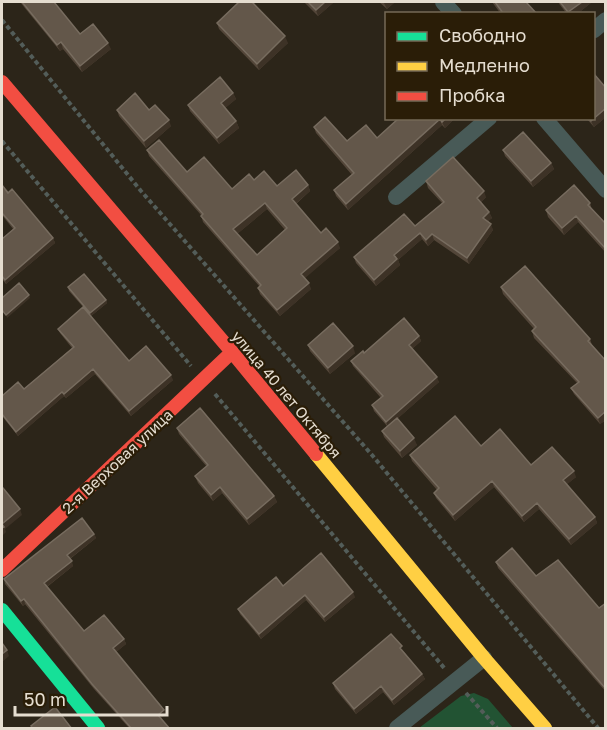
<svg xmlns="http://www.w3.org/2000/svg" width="607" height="730" font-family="'Golos Text',sans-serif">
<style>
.green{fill:#225333}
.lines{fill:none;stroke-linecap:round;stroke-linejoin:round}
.path{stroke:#535d59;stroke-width:4;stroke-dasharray:4.5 3;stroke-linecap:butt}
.street{stroke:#485a57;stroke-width:16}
.fast{stroke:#16e098;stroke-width:14}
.slow{stroke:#ffcf43;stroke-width:14}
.jam{stroke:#f24e42;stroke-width:14}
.wall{fill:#534639;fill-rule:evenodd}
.shaded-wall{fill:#3d3226}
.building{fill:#63574a;stroke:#776c5f;stroke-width:1.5;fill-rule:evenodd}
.labels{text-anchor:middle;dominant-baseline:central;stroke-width:4.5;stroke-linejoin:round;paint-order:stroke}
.street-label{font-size:15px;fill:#e5ddd0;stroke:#2a1d07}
</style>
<rect width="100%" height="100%" fill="#2c2519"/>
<!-- green -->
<path class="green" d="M 474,693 L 488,699 L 513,728 L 419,728 L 461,696 Z"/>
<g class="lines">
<!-- path -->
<path class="path" d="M 2,20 L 141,191 L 372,455 L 598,728
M 2,141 L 191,366
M 215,394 L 445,669
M 466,693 L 497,728"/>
<!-- street -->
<path class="street" d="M 443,2 L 454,14
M 594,30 L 606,20
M 544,118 L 606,190
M 396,197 L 489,118
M 397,728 L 484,658"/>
<!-- fast -->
<path class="fast" d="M 2,610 L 98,728"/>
<!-- slow -->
<path class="slow" d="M 316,454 L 484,658 L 545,728"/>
<!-- jam -->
<path class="jam" d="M 2,82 L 232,352 L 316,454
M 2,570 L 232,352"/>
</g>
<!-- wall -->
<path class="wall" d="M 20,2 L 54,2 L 80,34 L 111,49 L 82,72 L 63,49 L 60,51 Z
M 304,2 L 334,2 L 318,16 Z
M 379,2 L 395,2 L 387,9 Z
M 492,2 L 526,2 L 537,14 L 501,14 Z
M 558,2 L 592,2 L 577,14 L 567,14 L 560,5 Z
M 217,23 L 288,43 L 259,70 L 219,29 Z
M 606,88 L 606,117 L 594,127 L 586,118 L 594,118 Z
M 233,93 L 236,99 L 225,108 L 236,121 L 239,128 L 219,144 L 190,111 L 188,105 Z
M 117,110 L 149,110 L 171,126 L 146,148 L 119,116 Z
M 399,118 L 455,118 L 445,128 L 442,125 L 348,210 L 336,196 L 334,190 L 352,175 L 316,133 L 314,127 L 347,141 L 377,138 Z
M 147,150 L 187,172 L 232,189 L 254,180 L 277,186 L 308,185 L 310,191 L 296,204 L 321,233 L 340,248 L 304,278 L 311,289 L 280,316 L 260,294 L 258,288 L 260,287 L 203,222 L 201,215 L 149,156 ZM 267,209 L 285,230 L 257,255 L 237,234 Z
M 503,150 L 551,163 L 554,169 L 533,187 L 505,156 Z
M 426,181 L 486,197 L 481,202 L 489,212 L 492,218 L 488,221 L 493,230 L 469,264 L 434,240 L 428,246 L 422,239 L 398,260 L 400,265 L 376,286 L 356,263 L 354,257 L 415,226 L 442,203 L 428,188 Z
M 2,185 L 53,238 L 55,243 L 6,284 L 2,279 L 2,239 L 13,229 L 2,215 Z
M 590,203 L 592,210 L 606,224 L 606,253 L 578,222 L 564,235 L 548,217 L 546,210 Z
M 68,287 L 106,300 L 107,303 L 91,316 L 69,291 Z
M 501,287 L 590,339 L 592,345 L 606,361 L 606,420 L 600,424 L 574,394 L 571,388 L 577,383 L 534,338 L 532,331 L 534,329 L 503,294 Z
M 58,329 L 129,361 L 173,380 L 131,416 L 95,374 L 66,398 L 64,396 L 18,436 L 2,416 L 2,396 L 24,389 L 72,348 L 60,333 Z
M 419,336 L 421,341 L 412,349 L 439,382 L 397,419 L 417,445 L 402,458 L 384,437 L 382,431 L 387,426 L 374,411 L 372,405 L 381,398 L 353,366 L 351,361 L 364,353 Z
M 308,345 L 355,353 L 330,374 L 310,351 Z
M 177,428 L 274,496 L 277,502 L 249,525 L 222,493 L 213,501 L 198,483 L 195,476 L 207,467 L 179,434 Z
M 481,446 L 531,465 L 576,477 L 567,484 L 595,517 L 597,523 L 571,545 L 539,509 L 524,522 L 494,487 L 455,521 L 436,498 L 434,493 L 437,490 L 412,461 L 410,455 Z
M 94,534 L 96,538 L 70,559 L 73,566 L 47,587 L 84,631 L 124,639 L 126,644 L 116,652 L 166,714 L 161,718 L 170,729 L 130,729 L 94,689 L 25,604 L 23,606 L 5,584 L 4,579 Z
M 496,562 L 536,576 L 599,608 L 606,603 L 606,692 L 498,568 Z
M 283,586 L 355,597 L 325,622 L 306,600 L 261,639 L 240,614 L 238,609 Z
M 404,652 L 422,674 L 425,679 L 394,705 L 383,692 L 356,714 L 335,689 L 333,683 Z"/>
<!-- shaded-wall -->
<path class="shaded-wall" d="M 325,2 L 334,2 L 318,16 L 316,10 Z
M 386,2 L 395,2 L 387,9 L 384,3 Z
M 582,2 L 592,2 L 577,14 L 569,14 L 568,12 Z
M 285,36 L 288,43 L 259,70 L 257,64 Z
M 61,42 L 63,49 L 60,51 L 57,45 Z
M 108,43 L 111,49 L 82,72 L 80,66 Z
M 233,93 L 236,99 L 223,110 L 221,103 Z
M 606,108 L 606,117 L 594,127 L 591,121 Z
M 446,118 L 455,118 L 445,128 L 442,122 Z
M 440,119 L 442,125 L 348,210 L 346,204 Z
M 169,120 L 171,126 L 146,148 L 144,141 Z
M 236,121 L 239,128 L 219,144 L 217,138 Z
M 551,163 L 554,169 L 533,187 L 531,181 Z
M 308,185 L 310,191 L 294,205 L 292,199 Z
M 484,191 L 486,197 L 479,204 L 477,198 Z
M 265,203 L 267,209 L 236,235 L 233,229 Z
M 489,212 L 492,218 L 485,224 L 483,218 Z
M 576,216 L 578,222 L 564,235 L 562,228 Z
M 491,224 L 493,230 L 469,264 L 467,258 Z
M 420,233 L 422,239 L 398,260 L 400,265 L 376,286 L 374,280 L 394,255 Z
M 432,234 L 434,240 L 428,246 L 426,240 Z
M 53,238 L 55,243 L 6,284 L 5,280 Z
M 338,242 L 340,248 L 303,280 L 301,274 Z
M 309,283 L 311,289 L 280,316 L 277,310 Z
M 29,295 L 30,298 L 7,318 L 6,315 Z
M 106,300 L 107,303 L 91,316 L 90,313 Z
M 419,336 L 421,341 L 411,350 L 409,345 Z
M 353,346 L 355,353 L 330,374 L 328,368 Z
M 93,369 L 95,374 L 66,398 L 64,394 Z
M 171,375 L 173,380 L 131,416 L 129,411 Z
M 437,377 L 439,382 L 388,427 L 386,422 Z
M 62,392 L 64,396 L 18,436 L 16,432 Z
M 606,411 L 606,420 L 600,424 L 598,418 Z
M 414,438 L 417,445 L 402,458 L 400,451 Z
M 574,471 L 576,477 L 565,486 L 563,480 Z
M 492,481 L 494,487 L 455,521 L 453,515 Z
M 220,487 L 222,493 L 213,501 L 211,495 Z
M 274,496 L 277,502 L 249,525 L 247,519 Z
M 537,503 L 539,509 L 524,522 L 522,516 Z
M 20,509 L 22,515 L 5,529 L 6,532 L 2,536 L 2,524 Z
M 595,517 L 597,523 L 571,545 L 569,539 Z
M 94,534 L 96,538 L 68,560 L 67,555 Z
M 72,561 L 73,566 L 45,588 L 44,583 Z
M 353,592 L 355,597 L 325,622 L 324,617 Z
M 305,595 L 306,600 L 261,639 L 259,634 Z
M 24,599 L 25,604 L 23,606 L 21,601 Z
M 124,639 L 126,644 L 115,653 L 113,648 Z
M 7,650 L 9,656 L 2,662 L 2,654 Z
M 422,674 L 425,679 L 394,705 L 392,700 Z
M 381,686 L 383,692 L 356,714 L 354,709 Z
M 164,710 L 166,714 L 160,719 L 158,715 Z"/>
<!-- building -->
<path class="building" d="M 22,2 L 54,2 L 80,34 L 93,24 L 108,43 L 80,66 L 61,42 L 57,45 Z
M 239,2 L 252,2 L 285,36 L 257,64 L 217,23 Z
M 308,2 L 325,2 L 316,10 Z
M 495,2 L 526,2 L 537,14 L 502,14 L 503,13 Z
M 560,2 L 582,2 L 568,12 Z
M 594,74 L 606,88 L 606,108 L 591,121 L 589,118 L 594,118 Z
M 220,77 L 233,93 L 221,103 L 236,121 L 217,138 L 188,105 Z
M 135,93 L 149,110 L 155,105 L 169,120 L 144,141 L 117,110 Z
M 325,117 L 347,141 L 366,125 L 377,138 L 399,118 L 446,118 L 442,122 L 440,119 L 346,204 L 334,190 L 354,173 L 314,127 Z
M 523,132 L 551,163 L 531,181 L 503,150 Z
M 159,140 L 187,172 L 204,157 L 232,189 L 249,174 L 254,180 L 264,171 L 277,186 L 296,170 L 308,185 L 292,199 L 321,233 L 326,228 L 338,242 L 301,274 L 309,283 L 277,310 L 258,288 L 261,285 L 201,216 L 203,214 L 147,150 ZM 265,203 L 287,228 L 257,255 L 233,229 Z
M 453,157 L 484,191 L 477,198 L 489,212 L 483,218 L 491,224 L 467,258 L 432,234 L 426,240 L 420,233 L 394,255 L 397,259 L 374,280 L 354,257 L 404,214 L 415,226 L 444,202 L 426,181 Z
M 2,185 L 8,193 L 12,189 L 53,238 L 5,280 L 2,276 L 2,239 L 15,228 L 2,213 Z
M 574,185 L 590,203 L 588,205 L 606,224 L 606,249 L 576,216 L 562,228 L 546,210 Z
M 525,266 L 590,339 L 588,341 L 606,361 L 606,411 L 598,418 L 571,388 L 579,382 L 532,331 L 536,327 L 501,287 Z
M 84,274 L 106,300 L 90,313 L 68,287 Z
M 19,283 L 29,295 L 6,315 L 2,310 L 2,298 Z
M 83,307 L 129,361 L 146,346 L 171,375 L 129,411 L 93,369 L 64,394 L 62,392 L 16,432 L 2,414 L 2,396 L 18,382 L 24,389 L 74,347 L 58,329 Z
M 404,318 L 419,336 L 409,345 L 437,377 L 386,422 L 372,405 L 383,396 L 351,361 L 363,351 L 364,353 Z
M 333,323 L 353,346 L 328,368 L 308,345 Z
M 200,408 L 274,496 L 247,519 L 220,487 L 211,495 L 195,476 L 208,465 L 177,428 Z
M 455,416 L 481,446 L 500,429 L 531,465 L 552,447 L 574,471 L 563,480 L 595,517 L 569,539 L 537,503 L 522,516 L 492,481 L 453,515 L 434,493 L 439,488 L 410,455 Z
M 397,418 L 414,438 L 400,451 L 382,431 Z
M 3,488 L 20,509 L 2,524 L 4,527 L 2,528 L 2,489 Z
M 82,518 L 94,534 L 67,555 L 72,561 L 44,583 L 84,631 L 104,615 L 124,639 L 113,648 L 164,710 L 158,715 L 170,729 L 132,729 L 92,684 L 24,599 L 21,601 L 4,579 Z
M 512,548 L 536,576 L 558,560 L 599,608 L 606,603 L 606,689 L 496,562 Z
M 321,553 L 353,592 L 324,617 L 305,595 L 259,634 L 238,609 L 276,577 L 283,586 Z
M 391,634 L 402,646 L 400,648 L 422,674 L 392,700 L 381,686 L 354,709 L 333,683 Z
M 2,643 L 7,650 L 2,654 Z
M 55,707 L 72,729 L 33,729 L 31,726 Z"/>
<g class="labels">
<!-- street labels -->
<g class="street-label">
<text transform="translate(287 394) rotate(50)">улица 40 лет Октября</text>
<text transform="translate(117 461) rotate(-43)">2-я Верховая улица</text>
</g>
</g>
<!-- border -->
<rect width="607" height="730" fill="none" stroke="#e5ddd0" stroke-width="6"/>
<!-- legend -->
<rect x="385" y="12" width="210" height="108" fill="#2a1d07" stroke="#756a57" stroke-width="1.5"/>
<rect x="397" y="32" width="30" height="9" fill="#16e098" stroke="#756a57" stroke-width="1.5"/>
<text x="439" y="42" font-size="18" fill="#e5ddd0">Свободно</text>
<rect x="397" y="62" width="30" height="9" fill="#ffcf43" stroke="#756a57" stroke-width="1.5"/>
<text x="439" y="72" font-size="18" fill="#e5ddd0">Медленно</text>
<rect x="397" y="92" width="30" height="9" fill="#f24e42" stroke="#756a57" stroke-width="1.5"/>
<text x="439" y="102" font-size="18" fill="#e5ddd0">Пробка</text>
<!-- scale -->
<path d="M15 706v9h152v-9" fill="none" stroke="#e5ddd0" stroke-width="3"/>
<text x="24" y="706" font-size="18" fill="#e5ddd0" stroke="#2a1d07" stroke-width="4.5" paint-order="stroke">50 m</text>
</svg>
